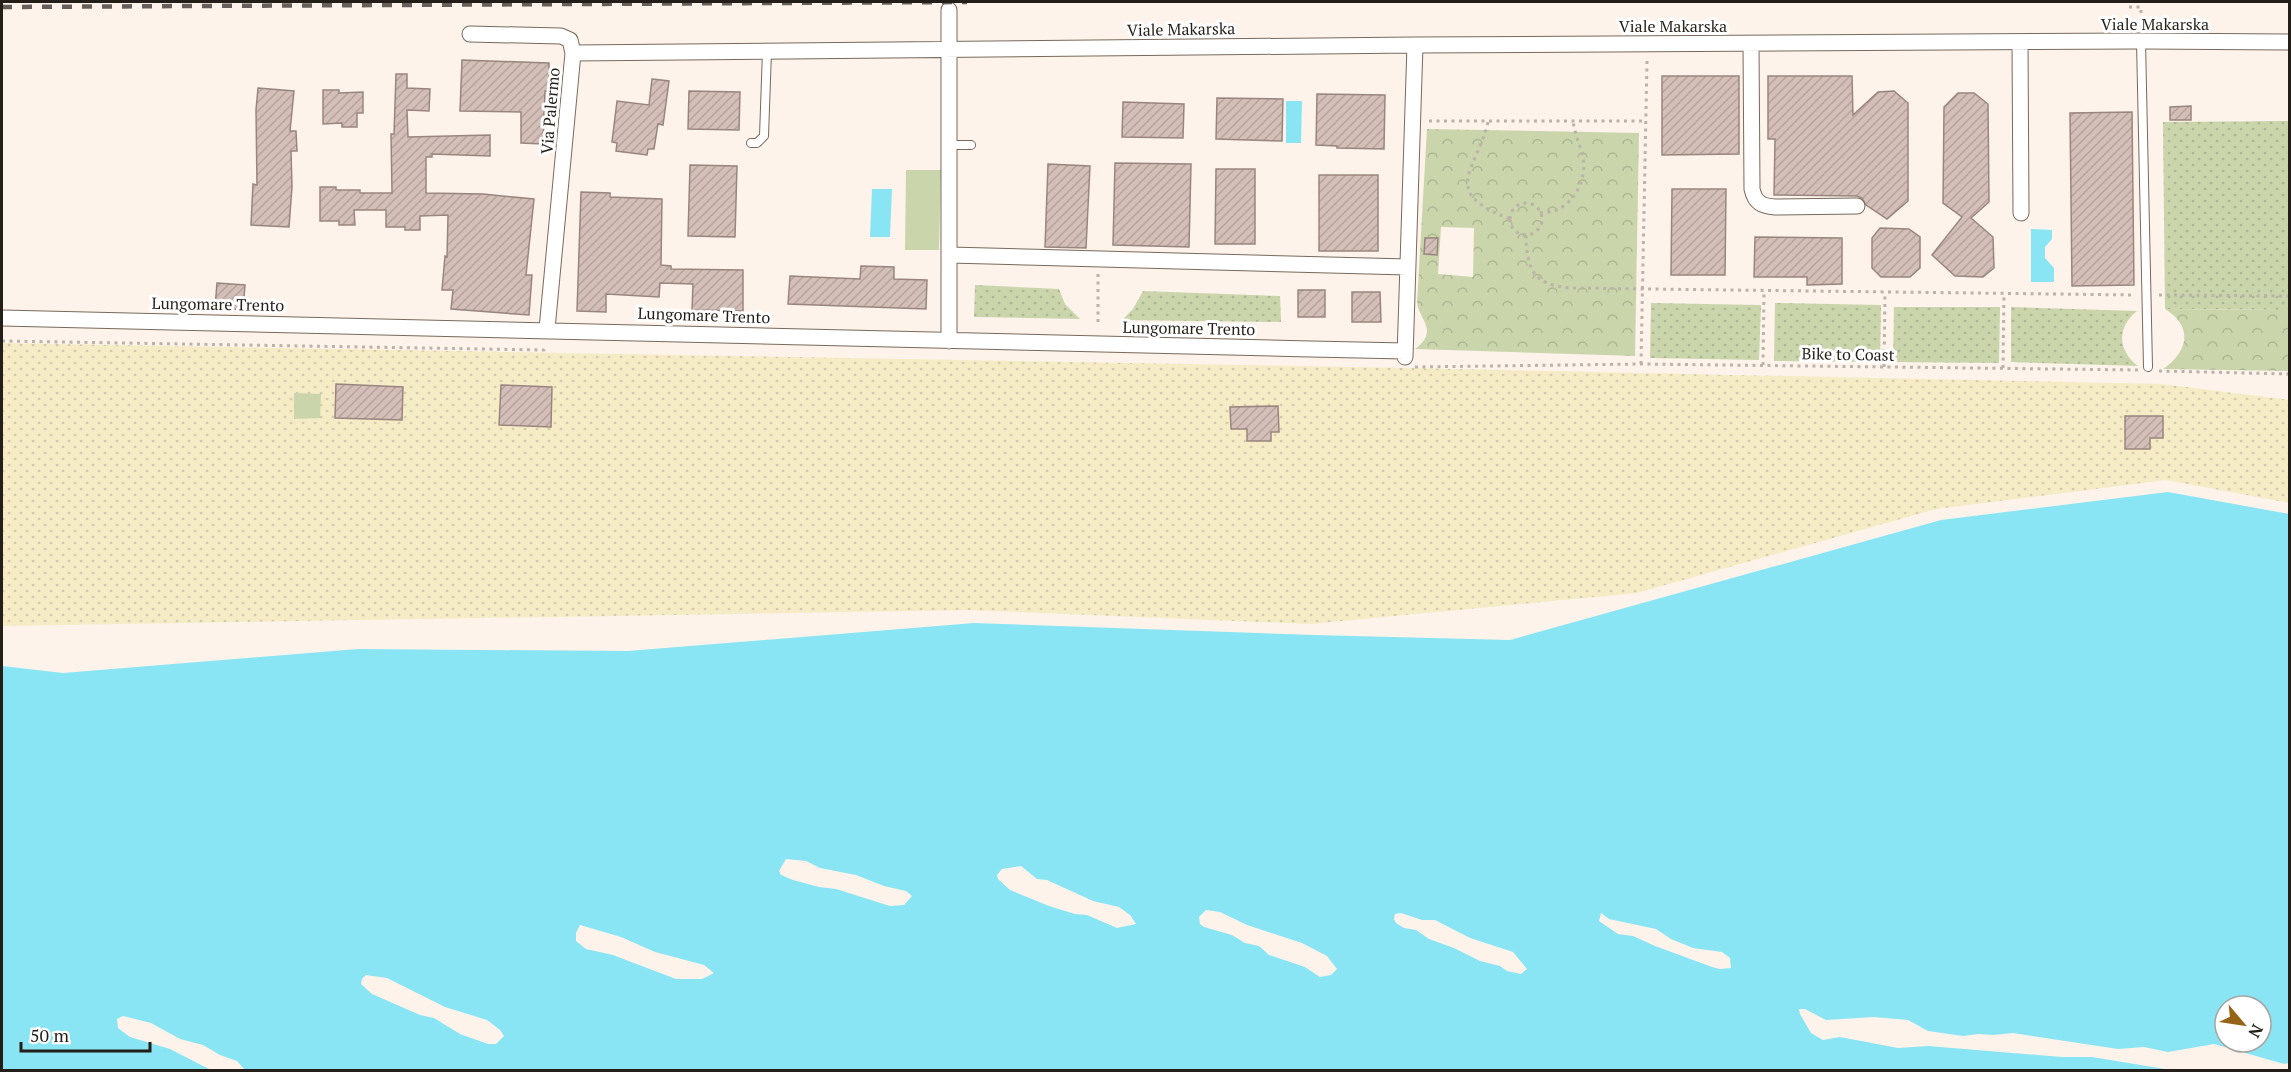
<svg xmlns="http://www.w3.org/2000/svg" width="2291" height="1072" font-family="'PT Serif',serif">
<style>
.grass{fill:url(#grass-dots)}
.sand{fill:url(#sand-dots)}
.park{fill:url(#park-crowns);fill-rule:evenodd}
.garden{fill:#cad5ab}
.water{fill:#89e5f3;fill-rule:evenodd}
.pier{fill:#fdf3ea}
.building{fill:url(#building-hatch);stroke:#99857f;stroke-width:1.5}
.lines{fill:none;stroke-linecap:round;stroke-linejoin:round}
.lane-casing{stroke:#78695c;stroke-width:10}
.street-casing{stroke:#78695c;stroke-width:17}
.path{stroke:#bbb2aa;stroke-width:3;stroke-dasharray:3 4.5;stroke-linecap:butt}
.lane{stroke:#fff;stroke-width:8}
.street{stroke:#fff;stroke-width:15}
.rail{stroke:#665f59;stroke-width:4.5;stroke-dasharray:10 10;stroke-linecap:butt}
.labels{text-anchor:middle;dominant-baseline:central;stroke-width:6;stroke-linejoin:round;paint-order:stroke}
.street-label{font-size:16px;fill:#241e19;stroke:#fff}
</style>
<defs>
<pattern id="grass-dots" width="8" height="8" patternUnits="userSpaceOnUse" patternTransform="scale(1.5)"><rect width="8" height="8" fill="#cad5ab"/><path d="M2 2h.1M6 6h.1" fill="none" stroke="#adb693" stroke-width="1.8" stroke-linecap="round"/></pattern>
<pattern id="sand-dots" width="8" height="8" patternUnits="userSpaceOnUse" patternTransform="scale(1.5)"><rect width="8" height="8" fill="#f5ecc6"/><path d="M2 2h.1M6 6h.1" fill="none" stroke="#d2caaa" stroke-width="1.8" stroke-linecap="round"/></pattern>
<pattern id="park-crowns" width="20" height="18" patternUnits="userSpaceOnUse" patternTransform="scale(1.5)"><rect width="20" height="18" fill="#cad5ab"/><path d="M2 6a3 3 0 1 1 6 0M12 15a3 3 0 1 1 6 0" fill="none" stroke="#adb693"/></pattern>
<pattern id="building-hatch" width="6" height="6" patternUnits="userSpaceOnUse" patternTransform="scale(1.5)"><rect width="6" height="6" fill="#d4beb8"/><path d="M-1 1l2-2M0 6l6-6M5 7l2-2" fill="none" stroke="#b6a39e"/></pattern>
</defs>
<rect width="100%" height="100%" fill="#fdf3ea"/>
<!-- grass -->
<path class="grass" d="M 2289,121 L 2289,310 L 2165,309 L 2163,122 Z
M 975,285 L 1059,289 L 1065,304 L 1080,319 L 974,317 Z
M 1143,291 L 1280,296 L 1281,322 L 1122,320 L 1133,309 Z
M 1651,303 L 1761,305 L 1759,360 L 1650,358 Z
M 1775,303 L 1881,305 L 1880,362 L 1774,361 Z
M 1894,307 L 2000,307 L 1999,363 L 1893,362 Z
M 2011,307 L 2137,311 C 2117,327 2117,350 2138,366 L 2011,362 Z"/>
<!-- sand -->
<path class="sand" d="M 2,343 L 1406,368 L 2162,384 L 2289,400 L 2289,503 L 2166,480 L 1936,509 L 1637,593 L 1311,624 L 970,610 L 2,626 Z"/>
<!-- park -->
<path class="park" d="M 1427,129 L 1639,133 L 1635,356 L 1415,349 C 1439,331 1420,321 1417,303 ZM 1441,227 L 1474,228 L 1473,277 L 1438,274 Z
M 2165,309 L 2289,310 L 2289,371 L 2163,369 C 2188,352 2194,327 2165,309 Z"/>
<!-- garden -->
<path class="garden" d="M 906,170 L 941,170 L 939,250 L 905,250 Z
M 294,393 L 321,394 L 320,418 L 294,419 Z"/>
<!-- water -->
<path class="water" d="M 1286,101 L 1302,101 L 1301,143 L 1286,143 Z
M 872,189 L 892,189 L 890,237 L 870,237 Z
M 2031,229 L 2052,230 L 2052,239 L 2045,247 L 2045,258 L 2054,268 L 2054,282 L 2031,282 Z
M 2168,492 L 2289,514 L 2289,1070 L 2,1070 L 2,666 L 63,673 L 358,649 L 628,651 L 974,623 L 1314,635 L 1510,640 L 1941,520 ZM 2225,1006 L 2261,1006 L 2261,1042 L 2225,1042 Z"/>
<!-- pier -->
<path class="pier" d="M 786,859 L 806,861 L 820,868 L 856,875 L 884,886 L 906,891 L 912,896 L 904,905 L 890,906 L 836,889 L 819,887 L 793,880 L 781,875 L 779,871 Z
M 1021,866 L 1037,879 L 1047,880 L 1093,901 L 1119,907 L 1130,915 L 1136,924 L 1117,928 L 1087,915 L 1075,914 L 1049,906 L 1010,890 L 998,879 L 997,875 L 1002,869 Z
M 1206,910 L 1220,912 L 1247,925 L 1302,943 L 1327,956 L 1337,969 L 1331,975 L 1320,977 L 1305,967 L 1269,955 L 1259,946 L 1245,943 L 1232,935 L 1204,927 L 1200,924 L 1199,917 Z
M 1401,913 L 1422,920 L 1435,920 L 1470,938 L 1513,952 L 1527,969 L 1521,974 L 1507,971 L 1500,966 L 1480,961 L 1454,948 L 1429,939 L 1416,930 L 1404,928 L 1396,923 L 1394,919 L 1395,914 Z
M 1601,913 L 1609,919 L 1656,929 L 1671,939 L 1693,948 L 1722,952 L 1730,958 L 1731,968 L 1720,969 L 1712,967 L 1655,946 L 1633,936 L 1618,934 L 1599,921 Z
M 580,925 L 621,937 L 655,952 L 704,965 L 714,973 L 702,979 L 676,979 L 613,955 L 586,949 L 576,941 L 576,933 Z
M 366,975 L 387,978 L 445,1007 L 487,1020 L 500,1030 L 504,1036 L 496,1044 L 488,1044 L 460,1034 L 434,1018 L 420,1015 L 372,994 L 361,984 L 362,979 Z
M 1799,1009 L 1805,1009 L 1826,1020 L 1874,1017 L 1908,1020 L 1928,1031 L 1963,1036 L 1978,1034 L 1993,1035 L 2013,1033 L 2118,1049 L 2144,1047 L 2168,1052 L 2214,1044 L 2284,1064 L 2289,1063 L 2289,1070 L 2171,1070 L 2092,1057 L 2062,1057 L 1928,1046 L 1898,1048 L 1840,1037 L 1823,1040 L 1811,1033 L 1800,1014 Z
M 123,1016 L 151,1023 L 180,1039 L 203,1045 L 220,1055 L 237,1061 L 245,1070 L 211,1070 L 170,1049 L 130,1037 L 118,1028 L 117,1019 Z"/>
<!-- building -->
<path class="building" d="M 462,60 L 549,63 L 549,91 L 545,91 L 543,144 L 521,143 L 521,112 L 460,111 Z
M 396,74 L 407,74 L 407,88 L 430,89 L 429,111 L 407,110 L 408,137 L 490,135 L 490,156 L 432,154 L 432,157 L 426,157 L 426,193 L 483,194 L 534,199 L 526,275 L 532,275 L 529,315 L 451,309 L 453,290 L 442,290 L 445,256 L 447,257 L 448,215 L 420,216 L 420,230 L 405,230 L 405,227 L 386,227 L 386,210 L 354,210 L 355,225 L 339,225 L 339,221 L 320,221 L 320,187 L 336,187 L 336,190 L 360,190 L 360,193 L 392,193 L 391,134 L 394,134 Z
M 1662,76 L 1739,76 L 1739,154 L 1662,155 Z
M 1768,76 L 1852,76 L 1853,115 L 1878,92 L 1894,91 L 1908,103 L 1908,201 L 1887,219 L 1866,205 L 1862,198 L 1857,196 L 1774,195 L 1775,139 L 1768,139 Z
M 652,79 L 669,81 L 663,125 L 658,124 L 654,149 L 648,149 L 647,155 L 616,151 L 617,143 L 612,142 L 617,101 L 649,105 Z
M 258,88 L 294,91 L 290,131 L 296,131 L 297,151 L 291,151 L 292,187 L 289,227 L 251,225 L 253,184 L 257,185 L 256,110 Z
M 323,90 L 339,90 L 339,93 L 363,92 L 363,113 L 357,113 L 357,127 L 342,127 L 342,123 L 323,124 Z
M 689,91 L 740,92 L 739,130 L 688,129 Z
M 1958,93 L 1974,93 L 1988,104 L 1989,202 L 1971,218 L 1993,237 L 1994,268 L 1983,277 L 1955,276 L 1932,255 L 1962,217 L 1943,203 L 1944,107 Z
M 1317,94 L 1385,95 L 1384,149 L 1337,148 L 1337,146 L 1316,145 Z
M 1217,98 L 1283,99 L 1282,141 L 1216,139 Z
M 1123,102 L 1184,104 L 1183,138 L 1122,137 Z
M 2191,106 L 2191,120 L 2170,120 L 2170,107 Z
M 2132,112 L 2134,285 L 2072,286 L 2070,113 Z
M 1115,163 L 1191,164 L 1189,247 L 1113,245 Z
M 1048,164 L 1090,166 L 1086,248 L 1045,247 Z
M 690,165 L 737,166 L 735,237 L 688,236 Z
M 1216,169 L 1255,169 L 1255,244 L 1215,244 Z
M 1319,175 L 1378,175 L 1378,251 L 1319,251 Z
M 1672,189 L 1726,189 L 1725,275 L 1671,275 Z
M 581,192 L 610,193 L 610,197 L 662,199 L 661,265 L 671,266 L 671,269 L 743,270 L 743,311 L 692,310 L 693,284 L 660,283 L 659,297 L 606,294 L 606,312 L 577,311 Z
M 1880,228 L 1909,229 L 1920,237 L 1920,268 L 1910,277 L 1881,277 L 1872,268 L 1872,238 Z
M 1755,237 L 1842,238 L 1842,284 L 1807,285 L 1807,277 L 1754,277 Z
M 1425,238 L 1438,238 L 1437,255 L 1424,254 Z
M 861,266 L 894,267 L 894,279 L 927,280 L 926,309 L 788,304 L 790,276 L 860,279 Z
M 217,283 L 245,285 L 243,310 L 215,307 Z
M 1298,290 L 1325,290 L 1325,317 L 1298,317 Z
M 1352,292 L 1380,292 L 1381,322 L 1352,322 Z
M 336,384 L 403,387 L 402,420 L 335,418 Z
M 501,385 L 552,387 L 551,427 L 499,425 Z
M 1278,406 L 1279,432 L 1271,432 L 1271,441 L 1247,441 L 1247,429 L 1231,429 L 1230,407 Z
M 2125,416 L 2163,416 L 2163,438 L 2150,438 L 2150,449 L 2125,449 Z"/>
<g class="lines">
<defs>
<path id="lane" d="M 2141,41 L 2148,367
M 751,143 L 757,143 L 764,136 L 767,51
M 949,145 L 971,145"/>
<path id="street" d="M 949,10 L 949,341
M 470,34 L 561,36 L 570,40 L 573,53
M 2020,42 L 2021,213
M 1751,44 L 1752,189 C 1755,203 1762,206 1775,207 L 1857,206
M 949,255 L 1408,267
M 2,318 C 469,327 937,341 1405,351
M 547,329 L 573,53 L 1415,45 L 2141,41 L 2290,42
M 1405,357 L 1415,45"/>
</defs>
<!-- lane casing -->
<use href="#lane" class="lane-casing"/>
<!-- street casing -->
<use href="#street" class="street-casing"/>
<!-- path -->
<path class="path" d="M 2129,7 L 2141,7 L 2141,26
M 1429,121 L 1646,121
M 1488,122 C 1476,172 1439,192 1510,219
M1510 219a16 16 0 1 1 32 0a16 16 0 1 1-32 0Z
M 1540,213 C 1546,212 1554,212 1559,209 C 1577,199 1587,177 1583,157 C 1580,145 1575,134 1573,121
M 1525,235 C 1529,271 1531,283 1569,288 L 2135,295
M 1098,274 L 1098,324
M 2159,295 L 2290,296
M 2,341 L 544,350 L 546,346
M 1641,364 L 1647,60
M 1763,365 L 1764,290
M 1415,367 L 1641,364 L 2138,370
M 1884,367 L 1885,292
M 2003,368 L 2004,293
M 2159,371 L 2290,374"/>
<!-- lane -->
<use href="#lane" class="lane"/>
<!-- street -->
<use href="#street" class="street"/>
<!-- rail -->
<path class="rail" d="M 2,7 L 967,2"/>
</g>
<g class="labels">
<!-- street labels -->
<g class="street-label">
<text x="2155" y="24">Viale Makarska</text>
<text x="1673" y="26">Viale Makarska</text>
<text transform="translate(1181 29) rotate(-1)">Viale Makarska</text>
<text transform="translate(550 111) rotate(-85)">Via Palermo</text>
<text transform="translate(218 304) rotate(1)">Lungomare Trento</text>
<text transform="translate(704 315) rotate(2)">Lungomare Trento</text>
<text transform="translate(1189 328) rotate(1)">Lungomare Trento</text>
<text transform="translate(1848 354) rotate(1)">Bike to Coast</text>
</g>
</g>
<!-- border -->
<rect width="2291" height="1072" fill="none" stroke="#241e19" stroke-width="6"/>
<!-- north arrow -->
<g transform="translate(2243 1024) rotate(119)"><circle r="28" fill="#ffffff" stroke="#a7a5a3" stroke-width="1.5"/>
<path d="M0-4.5L10 22L0 15L-10 22Z" fill="#956416"/>
<text y="-9" font-size="16" font-weight="bold" text-anchor="middle" fill="#241e19">N</text>
</g>
<!-- scale -->
<path d="M21 1042v9h129v-9" fill="none" stroke="#241e19" stroke-width="3"/>
<text x="30" y="1042" font-size="18" fill="#241e19" stroke="#ffffff" stroke-width="4.5" paint-order="stroke">50 m</text>
</svg>
